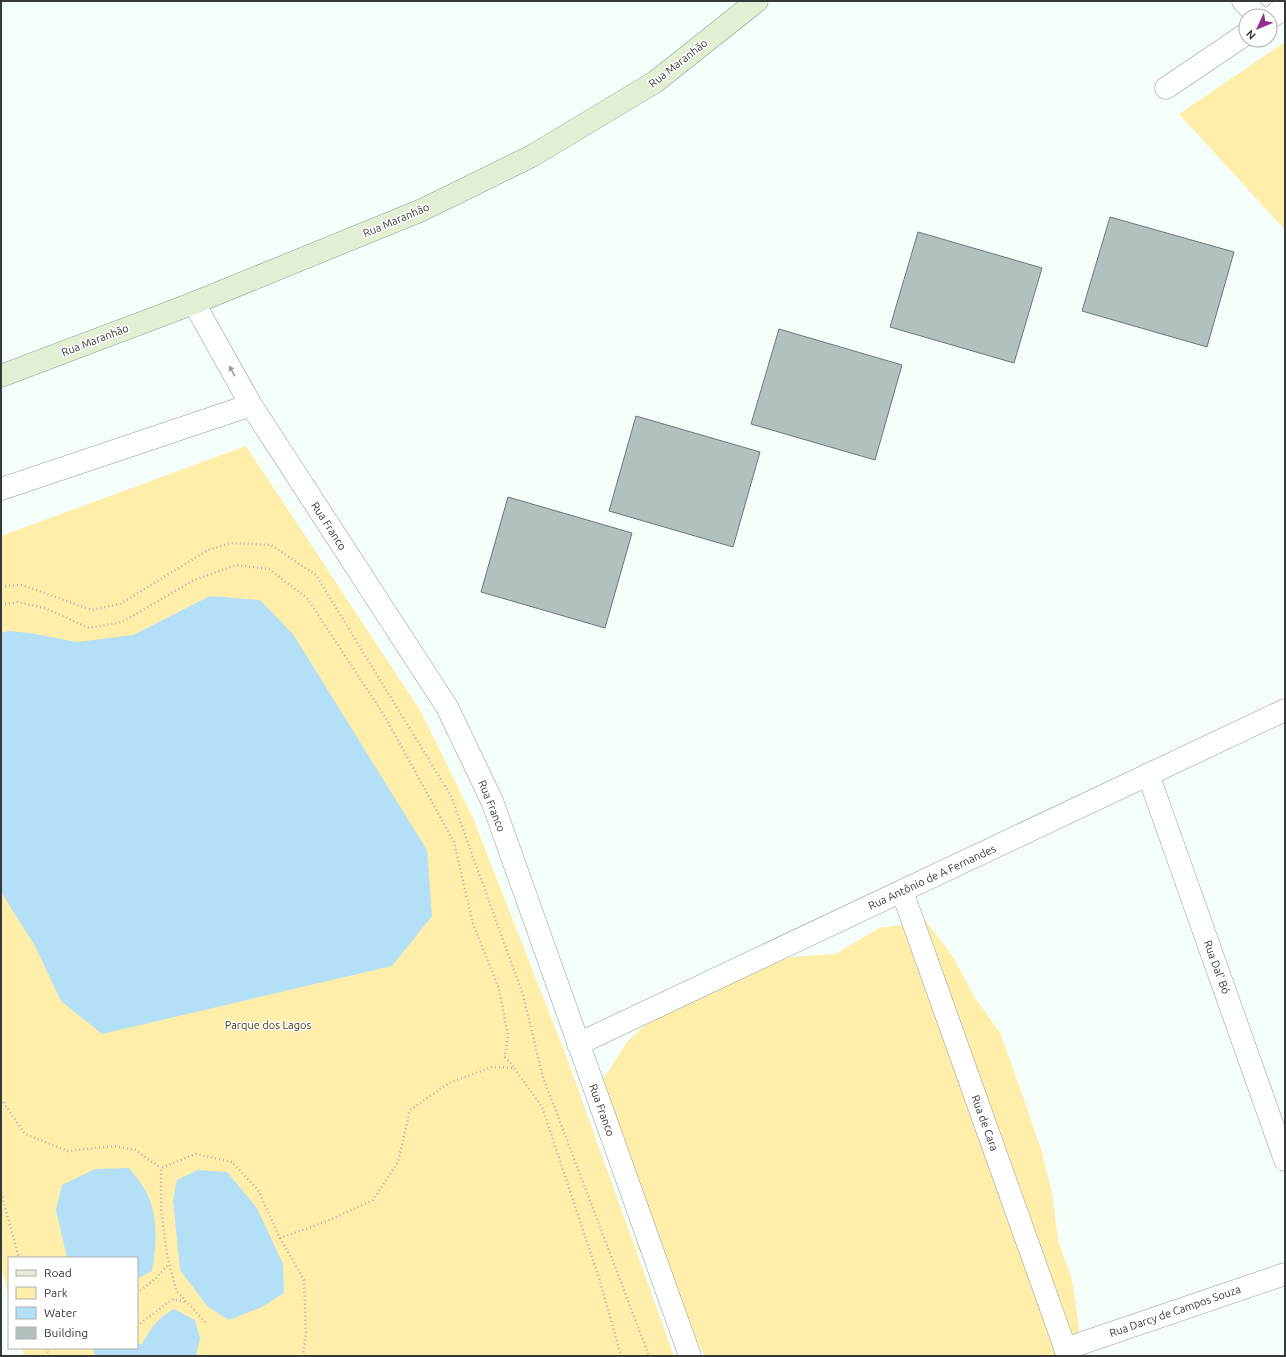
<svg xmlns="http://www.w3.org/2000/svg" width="1286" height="1357" font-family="Ubuntu,sans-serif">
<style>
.green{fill:#feeea9}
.water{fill:#b3e0f6}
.building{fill:#b3c0c0;stroke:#6b7777}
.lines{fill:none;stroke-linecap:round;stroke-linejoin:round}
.street-casing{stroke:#909a95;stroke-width:23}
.secondary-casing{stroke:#909a95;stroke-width:23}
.path{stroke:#acb5b0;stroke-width:2.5;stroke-dasharray:1 3;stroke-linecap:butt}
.street{stroke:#fff;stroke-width:22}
.secondary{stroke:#e2efd5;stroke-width:22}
.oneway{fill:#9a9c9b}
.labels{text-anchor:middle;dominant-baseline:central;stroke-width:3;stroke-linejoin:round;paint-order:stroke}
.street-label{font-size:11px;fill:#353937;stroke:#fff}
.park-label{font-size:11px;fill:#463900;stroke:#fff}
</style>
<rect width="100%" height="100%" fill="#f4fff9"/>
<!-- green -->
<path class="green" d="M 1285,42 L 1285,230 L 1179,114 Z
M 246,446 L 420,710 L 473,818 L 565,1053 L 674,1356 L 24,1356 L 22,1348 L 137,1348 L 137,1258 L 9,1258 L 9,1298 L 1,1265 L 1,536 Z
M 926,921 L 953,957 L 975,998 L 1001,1034 L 1041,1149 L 1052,1192 L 1058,1240 L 1072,1280 L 1079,1328 L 1076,1356 L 705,1356 L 689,1327 L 663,1291 L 637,1247 L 634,1203 L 602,1081 L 627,1042 L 660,1011 L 744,971 L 791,957 L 835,954 L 879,928 Z"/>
<!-- water -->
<path class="water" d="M 210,596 L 260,600 L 293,634 L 427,850 L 432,916 L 392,966 L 102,1034 L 61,1001 L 35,946 L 1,892 L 1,633 L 8,631 L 30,633 L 77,642 L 133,635 Z
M 129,1168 C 134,1175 140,1181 144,1188 C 159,1213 157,1244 152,1271 L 137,1279 L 137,1258 L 67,1258 L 56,1210 L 62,1185 L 95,1169 Z
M 198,1170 L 227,1172 L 257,1208 L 283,1264 L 284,1293 L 262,1307 L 229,1320 L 208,1307 L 180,1270 L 173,1200 L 177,1180 Z
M 174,1309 L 195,1320 L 200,1338 L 196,1356 L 95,1356 L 93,1348 L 137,1348 L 137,1344 L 142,1344 C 150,1329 158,1317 174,1309 Z"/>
<!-- building -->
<path class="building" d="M 1110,217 L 1234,252 L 1207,347 L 1082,311 Z
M 918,232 L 1042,268 L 1014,363 L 890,327 Z
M 779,329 L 902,365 L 875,460 L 751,424 Z
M 636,416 L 760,452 L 733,547 L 609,511 Z
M 508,497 L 632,533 L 605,628 L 481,592 Z"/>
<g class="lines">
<defs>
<path id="street" d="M 1243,1 L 1258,16
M 1270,18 L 1285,7
M 1166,88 L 1246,34
M 194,303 L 251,405 L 447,707 L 492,801 L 690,1356
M 1,489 L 251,405
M 1148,774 L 1285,1160
M 902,891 L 1068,1356
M 578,1044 L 1285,710
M 1065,1349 L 1285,1274"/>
<path id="secondary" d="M 1,376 L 194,303 L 422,210 L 532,156 L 655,82 L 757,1"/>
</defs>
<!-- street casing -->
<use href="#street" class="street-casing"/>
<!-- secondary casing -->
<use href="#secondary" class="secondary-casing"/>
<!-- path -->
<path class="path" d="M 1,586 L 22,585 L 92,610 L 120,604 L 208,550 L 232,543 L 271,545 L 316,575 L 451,796 L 523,995 L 543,1077 L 649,1356
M 1,605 L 17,602 L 45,608 L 89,628 L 122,622 L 194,580 L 236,565 L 269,569 L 307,598 L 384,715 L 454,842 L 473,924 L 499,989 L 508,1035 L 505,1057 L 514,1067
M 1,1099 L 25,1134 L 68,1151 L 114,1146 L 135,1150 L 161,1168
M 1,1193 L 19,1258
M 280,1238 L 304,1280 L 306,1333 L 303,1356
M 137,1293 L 155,1279 L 169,1264
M 205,1322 L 176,1290 L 167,1255 L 161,1209 L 161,1168 L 196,1154 L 232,1162 L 258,1190 L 280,1238 L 325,1222 L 373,1200 L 398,1162 L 410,1110 L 449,1083 L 492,1067 L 514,1068 L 542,1107 L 599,1278 L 621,1356
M 137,1326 L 173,1299 L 185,1302
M 46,1348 L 49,1356"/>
<!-- street -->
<use href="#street" class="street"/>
<!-- secondary -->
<use href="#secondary" class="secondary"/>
</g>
<!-- one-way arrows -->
<defs><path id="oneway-solid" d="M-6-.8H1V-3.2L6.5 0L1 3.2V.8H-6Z"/></defs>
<use class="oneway" href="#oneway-solid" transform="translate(232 371) rotate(-119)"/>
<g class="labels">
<!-- street labels -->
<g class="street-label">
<text transform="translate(678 63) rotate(-38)">Rua Maranhão</text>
<text transform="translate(396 220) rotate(-23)">Rua Maranhão</text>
<text transform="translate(95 340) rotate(-21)">Rua Maranhão</text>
<text transform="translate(329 526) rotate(57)">Rua Franco</text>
<text transform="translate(492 806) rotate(68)">Rua Franco</text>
<text transform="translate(932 877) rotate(-25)">Rua Antônio de A Fernandes</text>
<text transform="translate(1217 967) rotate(70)">Rua Dal' Bó</text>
<text transform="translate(602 1110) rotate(70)">Rua Franco</text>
<text transform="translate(985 1123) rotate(70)">Rua de Cara</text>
<text transform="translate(1175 1311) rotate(-19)">Rua Darcy de Campos Souza</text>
</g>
<!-- park labels -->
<g class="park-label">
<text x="268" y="1025">Parque dos Lagos</text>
</g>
</g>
<!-- border -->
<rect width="1286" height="1357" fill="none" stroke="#353937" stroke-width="4"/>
<!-- legend -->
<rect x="8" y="1257" width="130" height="92" fill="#ffffff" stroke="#aeb0af"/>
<rect x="16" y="1270" width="20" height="6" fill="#e2efd5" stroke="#aeb0af"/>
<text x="44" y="1277" font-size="12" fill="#353937">Road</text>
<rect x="16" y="1287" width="20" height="12" fill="#feeea9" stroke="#aeb0af"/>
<text x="44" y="1297" font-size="12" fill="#353937">Park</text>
<rect x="16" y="1307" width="20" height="12" fill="#b3e0f6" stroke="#aeb0af"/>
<text x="44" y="1317" font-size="12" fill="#353937">Water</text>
<rect x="16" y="1327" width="20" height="12" fill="#b3c0c0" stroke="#aeb0af"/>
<text x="44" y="1337" font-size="12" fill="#353937">Building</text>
<!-- north arrow -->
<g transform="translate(1258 28) rotate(226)"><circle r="19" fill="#ffffff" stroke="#aeb0af"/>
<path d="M0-3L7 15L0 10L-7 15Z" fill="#952d91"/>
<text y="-6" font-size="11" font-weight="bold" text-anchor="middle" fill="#353937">N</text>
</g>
</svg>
